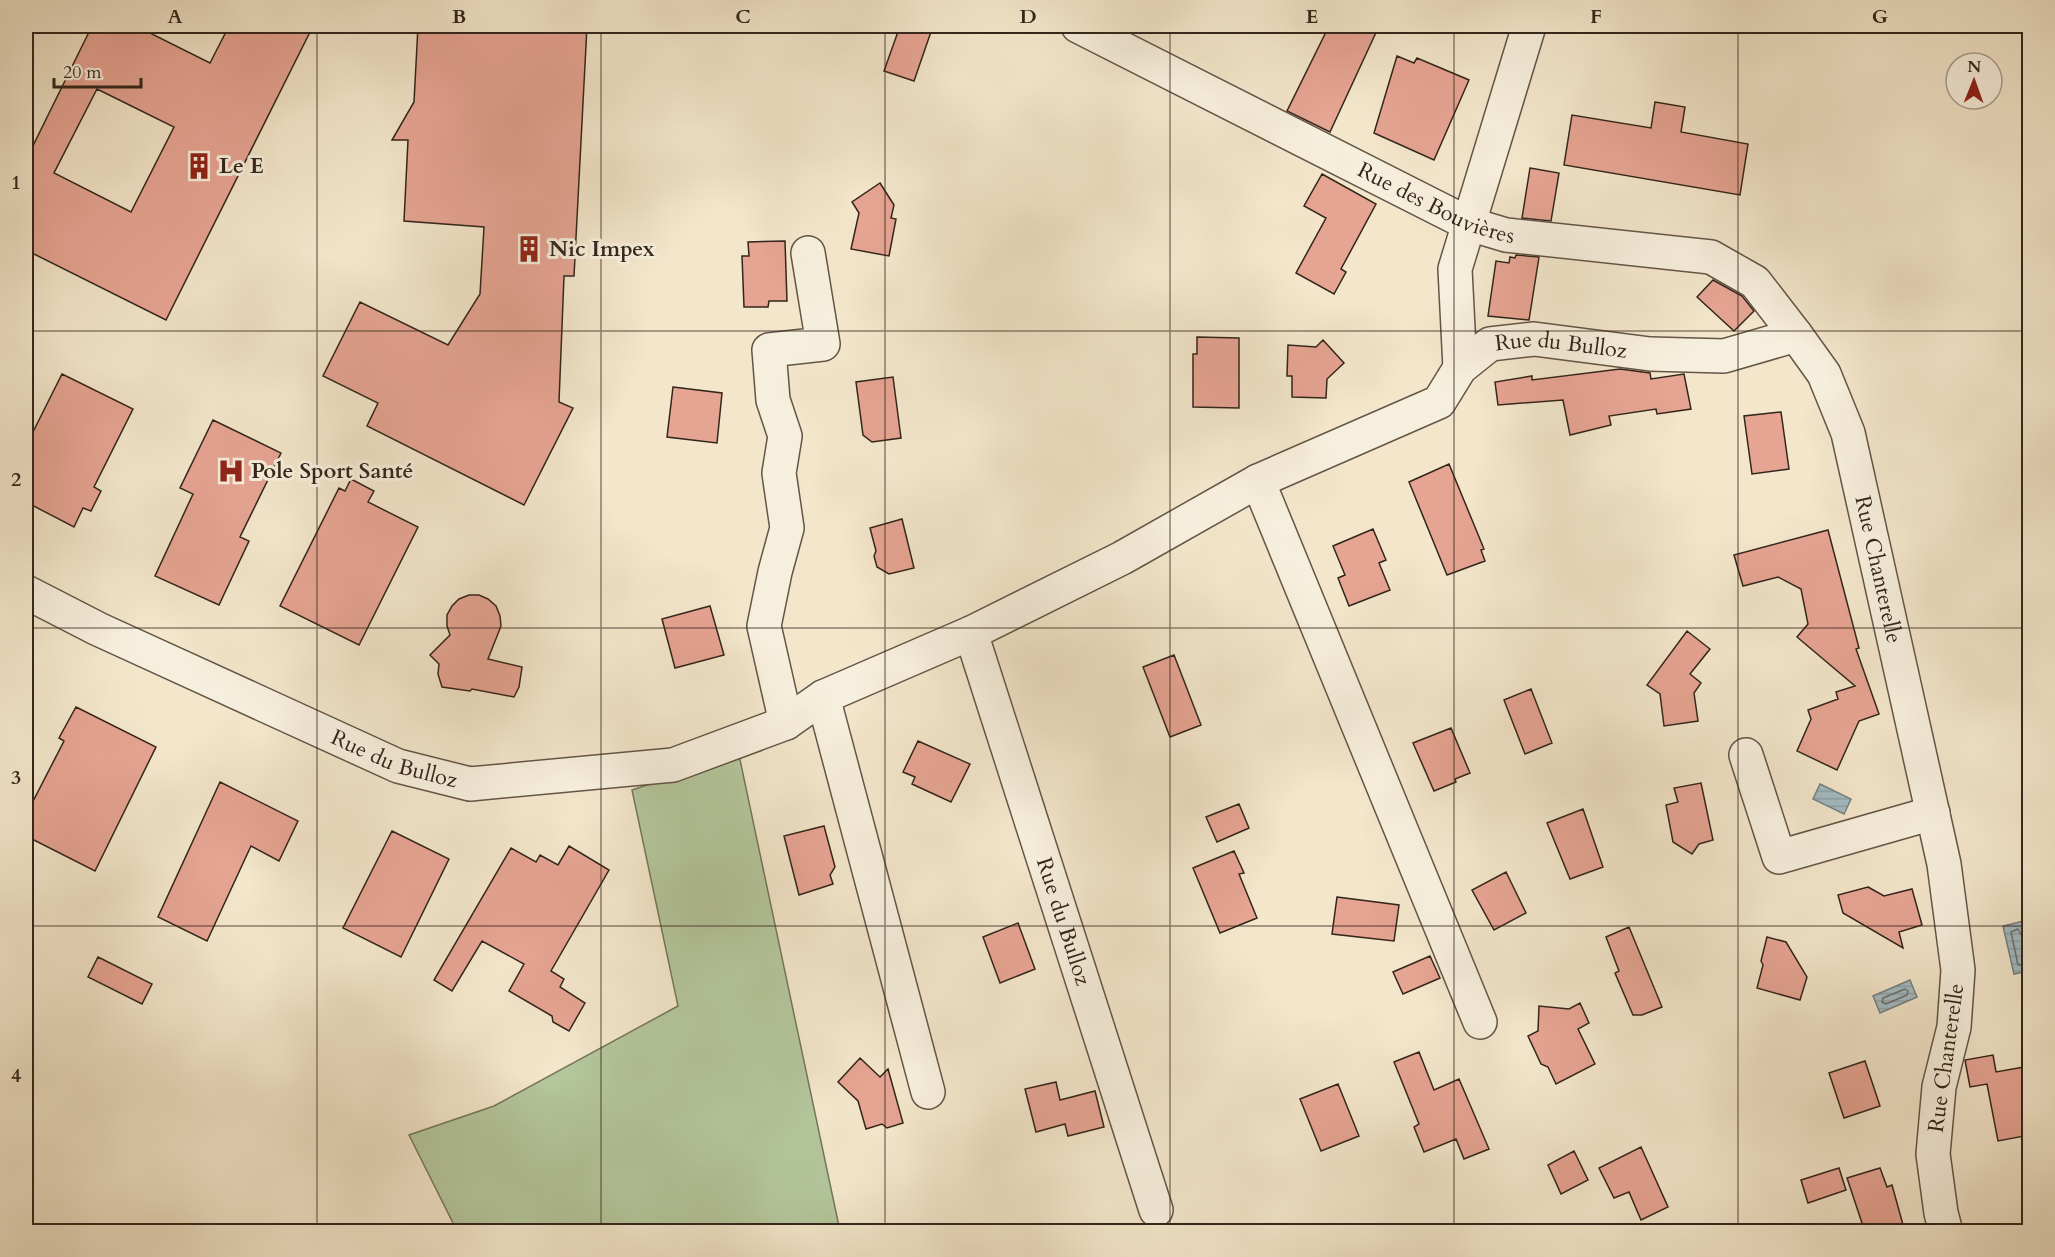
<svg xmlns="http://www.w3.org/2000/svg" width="2055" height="1257" font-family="Cardo,serif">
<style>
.green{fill:#b4c69c;stroke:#74765c;stroke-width:1.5}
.water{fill:url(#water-rules);stroke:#768080;stroke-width:1.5}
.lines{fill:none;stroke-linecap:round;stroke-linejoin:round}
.shore{stroke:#6b706f;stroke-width:1.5}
.building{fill:#e6a493;stroke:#33251b;stroke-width:1.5;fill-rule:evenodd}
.street-casing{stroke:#635547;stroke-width:36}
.street{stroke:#f7efdd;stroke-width:33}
.grid{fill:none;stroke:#33251b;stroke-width:1.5;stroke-opacity:0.55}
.labels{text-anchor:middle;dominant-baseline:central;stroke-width:6;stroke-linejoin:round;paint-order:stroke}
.poi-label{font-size:22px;font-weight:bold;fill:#33251b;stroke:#f7efdd;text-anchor:start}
.street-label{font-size:22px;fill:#33251b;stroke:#f7efdd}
.neatline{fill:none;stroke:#33251b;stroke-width:2}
.grid-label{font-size:20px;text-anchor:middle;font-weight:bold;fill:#33251b}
</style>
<defs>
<pattern id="water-rules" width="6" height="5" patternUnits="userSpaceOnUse" patternTransform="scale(1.5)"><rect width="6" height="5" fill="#a3bcc3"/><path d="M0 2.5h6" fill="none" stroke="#8da1a7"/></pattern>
</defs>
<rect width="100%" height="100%" fill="#f3e6cb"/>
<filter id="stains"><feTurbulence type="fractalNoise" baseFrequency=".00333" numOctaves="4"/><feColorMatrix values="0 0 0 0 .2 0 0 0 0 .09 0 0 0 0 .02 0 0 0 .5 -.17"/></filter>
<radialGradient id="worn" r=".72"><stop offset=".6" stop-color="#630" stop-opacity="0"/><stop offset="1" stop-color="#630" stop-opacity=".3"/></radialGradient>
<!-- green -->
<path class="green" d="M 739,755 L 840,1231 L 457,1231 L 409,1135 L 494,1106 L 678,1006 L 632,790 Z"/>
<!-- water -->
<path class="water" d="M 1820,784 L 1851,799 L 1844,814 L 1813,799 Z
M 2024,921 L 2029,946 L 2029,971 L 2014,974 L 2003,926 Z
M 1910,980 L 1917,997 L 1880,1013 L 1873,996 Z"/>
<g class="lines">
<!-- shore -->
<path class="shore" d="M 2030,940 L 2023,938 L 2018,929 L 2011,932 L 2018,965 L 2030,965
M 1905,989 L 1908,991 L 1907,995 L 1886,1004 L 1882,1002 L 1883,998 Z"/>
</g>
<!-- building -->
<path class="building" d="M 92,26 L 136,26 L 210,63 L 229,26 L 313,26 L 166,320 L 26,250 L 26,160 ZM 97,89 L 174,127 L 131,212 L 54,173 Z
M 418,26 L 587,26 L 574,276 L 564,276 L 559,402 L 573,408 L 524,505 L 367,426 L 378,403 L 323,376 L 360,302 L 448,345 L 480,294 L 484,227 L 404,221 L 408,140 L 392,140 L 414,102 Z
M 900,26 L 933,26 L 914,81 L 884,71 Z
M 1329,26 L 1379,26 L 1330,132 L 1287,111 Z
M 1397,56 L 1414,63 L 1417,58 L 1469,80 L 1434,160 L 1374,133 Z
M 1655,102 L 1685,107 L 1681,132 L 1748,144 L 1740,195 L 1564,165 L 1572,115 L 1651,128 Z
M 1530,168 L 1559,173 L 1551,221 L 1522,218 Z
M 1322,174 L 1376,204 L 1341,269 L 1346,272 L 1334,294 L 1296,273 L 1326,218 L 1304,206 Z
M 880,183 L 894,205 L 891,218 L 896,219 L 889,256 L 851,249 L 859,213 L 852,202 Z
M 785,241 L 787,301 L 769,301 L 768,307 L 744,307 L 742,256 L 749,256 L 748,242 Z
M 1516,255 L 1539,257 L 1529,320 L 1488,316 L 1496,261 L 1509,263 L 1510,257 L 1515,258 Z
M 1713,280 L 1742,296 L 1754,311 L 1734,331 L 1697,297 Z
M 1197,337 L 1239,338 L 1239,408 L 1193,407 L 1193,354 L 1197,354 Z
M 1323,340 L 1344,363 L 1327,379 L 1326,398 L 1292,397 L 1292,376 L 1287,376 L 1288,345 L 1316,347 Z
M 1620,369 L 1650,373 L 1651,379 L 1684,374 L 1691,409 L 1657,414 L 1656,409 L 1609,416 L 1611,425 L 1570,435 L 1563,400 L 1498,405 L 1495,382 L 1532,376 L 1532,380 Z
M 62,374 L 133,409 L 94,487 L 101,491 L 91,511 L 83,508 L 74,527 L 26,502 L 26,446 Z
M 893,377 L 901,438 L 872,442 L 863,435 L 856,382 Z
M 673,387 L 722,393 L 717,443 L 667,437 Z
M 1781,412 L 1789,469 L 1752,474 L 1744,416 Z
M 213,420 L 281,453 L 240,537 L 249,541 L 219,605 L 155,576 L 193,494 L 180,488 Z
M 1449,464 L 1484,549 L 1481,550 L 1485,561 L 1447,575 L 1409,482 Z
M 351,479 L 374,491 L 368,502 L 418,527 L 359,645 L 280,606 L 339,488 L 345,491 Z
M 902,519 L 914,568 L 889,574 L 877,567 L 874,556 L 876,551 L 870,528 Z
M 1373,529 L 1386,560 L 1379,563 L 1390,590 L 1349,606 L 1338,578 L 1345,575 L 1333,546 Z
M 1828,530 L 1859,648 L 1856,649 L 1879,714 L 1859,721 L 1837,770 L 1797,751 L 1811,719 L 1808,710 L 1838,699 L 1836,692 L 1855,686 L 1797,637 L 1808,624 L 1801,589 L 1778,577 L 1743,586 L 1734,555 Z
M 469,595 L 479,595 L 488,599 L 496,606 L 500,616 L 501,626 L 488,659 L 522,667 L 519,687 L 514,697 L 472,689 L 470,691 L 442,687 L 438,674 L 439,664 L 430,655 L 450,635 L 447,626 L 447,615 L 452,606 L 459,599 Z
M 710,606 L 724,655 L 675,668 L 662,619 Z
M 1687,631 L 1710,649 L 1690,674 L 1701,683 L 1694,693 L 1698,721 L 1664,726 L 1660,694 L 1647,685 Z
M 1174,655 L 1201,725 L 1170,737 L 1143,667 Z
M 1531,689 L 1552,743 L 1525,754 L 1504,700 Z
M 76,707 L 156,747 L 95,871 L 26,836 L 26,815 L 64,741 L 59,738 Z
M 1451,728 L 1470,773 L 1455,779 L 1456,782 L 1434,791 L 1413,743 Z
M 918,741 L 970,764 L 951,802 L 912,784 L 915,777 L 903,772 Z
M 220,782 L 298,821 L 279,861 L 251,846 L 207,941 L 158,917 Z
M 1701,783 L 1713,840 L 1699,844 L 1692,854 L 1673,842 L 1666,805 L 1678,802 L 1674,788 Z
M 1239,804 L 1249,828 L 1217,842 L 1206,817 Z
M 1583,809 L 1603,867 L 1570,879 L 1547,823 Z
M 824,826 L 835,867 L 830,875 L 833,884 L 799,895 L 784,836 Z
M 392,831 L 449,859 L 401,957 L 343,928 Z
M 569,846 L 609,870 L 551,971 L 564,979 L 560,987 L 585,1003 L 569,1031 L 553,1022 L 552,1016 L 509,991 L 524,964 L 482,941 L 452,991 L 434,980 L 511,848 L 536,862 L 540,855 L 558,865 Z
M 1234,851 L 1244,873 L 1239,874 L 1257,918 L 1220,933 L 1193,868 Z
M 1506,872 L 1526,913 L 1494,930 L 1472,890 Z
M 1868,887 L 1884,896 L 1912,889 L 1922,925 L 1899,932 L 1903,948 L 1843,913 L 1838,895 Z
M 1337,897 L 1399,905 L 1394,941 L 1332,934 Z
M 1018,923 L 1035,969 L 1000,983 L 983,937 Z
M 1629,927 L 1662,1007 L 1642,1015 L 1633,1015 L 1615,973 L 1619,971 L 1606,937 Z
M 1767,937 L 1786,942 L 1807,977 L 1800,1000 L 1757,988 L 1763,965 L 1761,961 Z
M 1430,956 L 1440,978 L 1403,994 L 1393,972 Z
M 98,957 L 152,984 L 142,1004 L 88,977 Z
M 1580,1003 L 1589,1023 L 1578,1029 L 1595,1064 L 1556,1084 L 1548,1067 L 1541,1064 L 1528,1036 L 1538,1031 L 1539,1006 L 1569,1009 Z
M 1419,1052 L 1434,1090 L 1459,1079 L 1489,1149 L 1464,1159 L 1456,1139 L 1424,1152 L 1414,1127 L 1419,1124 L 1394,1062 Z
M 1993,1055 L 1996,1072 L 2030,1066 L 2030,1135 L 1998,1141 L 1987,1084 L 1970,1087 L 1965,1060 Z
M 860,1058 L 880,1077 L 888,1069 L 903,1123 L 887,1128 L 882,1124 L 866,1129 L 858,1101 L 838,1082 Z
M 1865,1061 L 1880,1106 L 1844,1118 L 1829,1073 Z
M 1056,1082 L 1060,1100 L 1095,1091 L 1104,1127 L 1068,1136 L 1065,1124 L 1036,1132 L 1025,1089 Z
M 1338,1084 L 1359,1136 L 1321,1151 L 1300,1099 Z
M 1641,1147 L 1668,1207 L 1641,1220 L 1629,1192 L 1614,1198 L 1599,1168 Z
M 1574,1151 L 1588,1180 L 1561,1194 L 1548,1165 Z
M 1839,1168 L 1846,1190 L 1808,1203 L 1801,1180 Z
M 1880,1168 L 1887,1187 L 1892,1185 L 1905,1232 L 1865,1232 L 1847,1178 Z"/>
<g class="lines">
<defs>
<g id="street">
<path id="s1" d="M 1078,26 L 1469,224 L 1506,235 L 1711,257 L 1755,282 L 1796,335 L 1824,374 L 1848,433 L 1944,864 L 1958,970 L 1954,1027 L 1939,1087 L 1933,1154 L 1941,1213 L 1946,1232"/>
<path d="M 1460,368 L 1455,269 L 1529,26"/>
<path d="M 1258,481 L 1480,1022"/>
<path id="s2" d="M 26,592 L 98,629 L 398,766 L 470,784 L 673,765 L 786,723 L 823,697 L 971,633 L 1122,558 L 1258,481 L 1439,402 L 1460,368 L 1490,344 L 1534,339 L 1650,354 L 1724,356 L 1796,335"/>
<path id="s3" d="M 971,633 L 1156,1210"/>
<path d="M 823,697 L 928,1092"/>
<path d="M 786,723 L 764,626 L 775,572 L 787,528 L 779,473 L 785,436 L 773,400 L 769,350 L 823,344 L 808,253"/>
<path d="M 1746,755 L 1779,857 L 1933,813"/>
</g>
</defs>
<!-- street casing -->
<use href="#street" class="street-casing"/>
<!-- street -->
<use href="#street" class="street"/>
</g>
<!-- grid -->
<path class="grid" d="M 317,26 L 317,1232M 601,26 L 601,1232M 885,26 L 885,1232M 1170,26 L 1170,1232M 1454,26 L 1454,1232M 1738,26 L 1738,1232M 26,331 L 2030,331M 26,628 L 2030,628M 26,926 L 2030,926"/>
<!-- icons -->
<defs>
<symbol id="building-bare" viewBox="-9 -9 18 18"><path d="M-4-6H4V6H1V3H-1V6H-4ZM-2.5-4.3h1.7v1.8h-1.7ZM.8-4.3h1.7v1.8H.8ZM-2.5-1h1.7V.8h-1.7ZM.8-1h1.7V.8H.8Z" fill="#8f2418" stroke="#f7efdd" stroke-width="2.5" paint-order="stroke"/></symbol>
<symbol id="hospital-bare" viewBox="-9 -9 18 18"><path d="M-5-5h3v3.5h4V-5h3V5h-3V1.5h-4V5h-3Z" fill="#8f2418" stroke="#f7efdd" stroke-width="2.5" paint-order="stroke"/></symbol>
</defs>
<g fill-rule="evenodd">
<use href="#building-bare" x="180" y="147" width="38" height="38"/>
<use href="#building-bare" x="510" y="230" width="38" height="38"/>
<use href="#hospital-bare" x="212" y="452" width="38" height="38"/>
</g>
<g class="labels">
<!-- poi labels -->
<g class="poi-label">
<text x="219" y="166">Le E</text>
<text x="549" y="249">Nic Impex</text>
<text x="251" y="471">Pole Sport Santé</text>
</g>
<!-- street labels -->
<g class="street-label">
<text stroke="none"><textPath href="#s1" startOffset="400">Rue des Bouvières</textPath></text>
<text stroke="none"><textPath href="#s2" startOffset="1688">Rue du Bulloz</textPath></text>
<text stroke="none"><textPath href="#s1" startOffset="1052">Rue Chanterelle</textPath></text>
<text stroke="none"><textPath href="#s2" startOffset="405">Rue du Bulloz</textPath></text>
<text stroke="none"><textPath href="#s3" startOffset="303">Rue du Bulloz</textPath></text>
<text transform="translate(1946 1058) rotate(-82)">Rue Chanterelle</text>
</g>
</g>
<!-- margin -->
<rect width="2055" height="1257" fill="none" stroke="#f3e6cb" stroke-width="66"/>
<!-- north arrow -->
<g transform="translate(1974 81) rotate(1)"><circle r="28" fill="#f7efdd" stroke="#a99e8f" stroke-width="1.5"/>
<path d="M0-4.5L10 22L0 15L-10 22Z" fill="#8f2418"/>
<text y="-9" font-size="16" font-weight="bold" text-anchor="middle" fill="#33251b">N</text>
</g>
<!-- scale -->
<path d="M54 78v9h87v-9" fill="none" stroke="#33251b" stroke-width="3"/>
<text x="63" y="78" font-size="18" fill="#33251b" stroke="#f7efdd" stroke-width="4.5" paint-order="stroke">20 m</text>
<rect x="33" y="33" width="1989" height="1191" class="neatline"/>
<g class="grid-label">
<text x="175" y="23">A</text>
<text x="459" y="23">B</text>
<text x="743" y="23">C</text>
<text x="1028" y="23">D</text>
<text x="1312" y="23">E</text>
<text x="1596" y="23">F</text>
<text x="1880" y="23">G</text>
<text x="16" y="189">1</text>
<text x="16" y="486">2</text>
<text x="16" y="784">3</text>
<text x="16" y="1082">4</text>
</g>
<rect width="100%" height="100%" filter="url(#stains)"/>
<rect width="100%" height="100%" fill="url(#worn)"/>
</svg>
